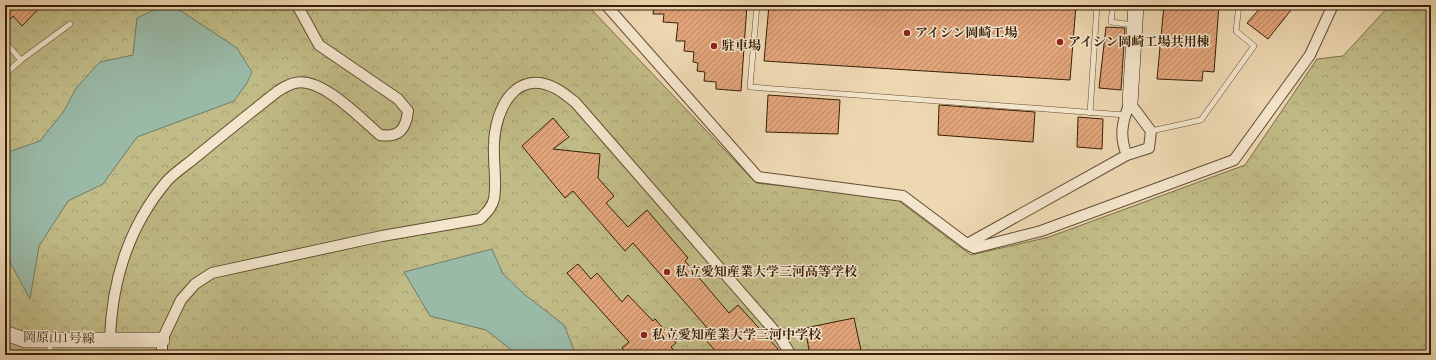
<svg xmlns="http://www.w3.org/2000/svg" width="1436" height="360" font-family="Cardo,'Noto Serif JP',serif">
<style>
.forest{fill:url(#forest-crowns);stroke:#7c6e48}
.water{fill:#9abaa8;stroke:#727c68}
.building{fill:url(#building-hatch);stroke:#371f08}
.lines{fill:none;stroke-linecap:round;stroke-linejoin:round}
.lane-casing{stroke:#654d32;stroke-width:6}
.street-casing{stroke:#654d32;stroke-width:12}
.secondary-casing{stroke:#371f08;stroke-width:16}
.lane{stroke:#f4e6cd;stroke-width:5}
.street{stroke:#f4e6cd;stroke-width:10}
.secondary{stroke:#f4e6cd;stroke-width:15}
.poi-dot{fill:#8f2418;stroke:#f4e6cd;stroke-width:1.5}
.labels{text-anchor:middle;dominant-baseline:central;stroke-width:3;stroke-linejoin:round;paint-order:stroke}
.poi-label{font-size:13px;font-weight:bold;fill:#371f08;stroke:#f4e6cd;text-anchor:start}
.street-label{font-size:13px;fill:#371f08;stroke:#f4e6cd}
</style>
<defs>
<pattern id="forest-crowns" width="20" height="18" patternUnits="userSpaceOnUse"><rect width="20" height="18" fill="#c1bc87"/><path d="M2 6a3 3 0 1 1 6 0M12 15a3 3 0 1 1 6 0" fill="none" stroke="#a6a173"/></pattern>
<pattern id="building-hatch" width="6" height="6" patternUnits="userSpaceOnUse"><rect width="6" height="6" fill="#e3a57b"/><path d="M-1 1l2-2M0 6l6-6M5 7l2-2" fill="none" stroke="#b98663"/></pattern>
</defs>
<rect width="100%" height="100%" fill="#eed8b2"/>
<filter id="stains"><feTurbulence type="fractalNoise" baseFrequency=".005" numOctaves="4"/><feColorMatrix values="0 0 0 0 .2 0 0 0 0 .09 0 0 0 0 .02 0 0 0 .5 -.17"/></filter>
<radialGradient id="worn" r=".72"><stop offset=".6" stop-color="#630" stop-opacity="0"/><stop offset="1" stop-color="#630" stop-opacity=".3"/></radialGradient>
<!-- forest -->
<path class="forest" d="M 5,5 L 591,5 L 590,8 L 756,183 L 895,198 L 971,255 L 1049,237 L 1245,165 L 1317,59 L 1343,56 L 1390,5 L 1431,5 L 1431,354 L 5,355 Z"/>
<!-- water -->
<path class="water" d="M 157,5 L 172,5 L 237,48 L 252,72 L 247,83 L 234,101 L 137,137 L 103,184 L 68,201 L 39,246 L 30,299 L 11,264 L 5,248 L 5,204 L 7,198 L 5,153 L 40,141 L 64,111 L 76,88 L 100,62 L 133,55 L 137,18 L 156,9 Z
M 492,249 L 503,274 L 524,294 L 564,325 L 576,355 L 543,355 L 514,352 L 486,330 L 430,316 L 404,272 Z"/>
<!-- building -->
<path class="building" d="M 5,5 L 42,5 L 22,26 L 13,16 L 5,25 Z
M 654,5 L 747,5 L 741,91 L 716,89 L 716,82 L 704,81 L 705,72 L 697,71 L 698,63 L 693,62 L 694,52 L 684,51 L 685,41 L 676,41 L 678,23 L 663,22 L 664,14 L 653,14 Z
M 769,5 L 1076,5 L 1070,80 L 764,61 Z
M 1164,5 L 1219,5 L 1214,72 L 1203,71 L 1202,81 L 1157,79 Z
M 1263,5 L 1295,5 L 1268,39 L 1247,23 Z
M 1106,27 L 1125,28 L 1121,90 L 1099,88 Z
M 768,95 L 840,100 L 838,134 L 766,132 Z
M 939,105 L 1035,112 L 1033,142 L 938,135 Z
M 1078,117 L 1103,119 L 1102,149 L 1077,147 Z
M 553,118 L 569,137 L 553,149 L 600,154 L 598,178 L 614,196 L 606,203 L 628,227 L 647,210 L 688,258 L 685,261 L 729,313 L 738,305 L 778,349 L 772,355 L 719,355 L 703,337 L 709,330 L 633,243 L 625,251 L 573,191 L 565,198 L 522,146 Z
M 578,264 L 591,279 L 597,273 L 622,302 L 628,295 L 653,321 L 655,319 L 676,343 L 671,347 L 678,355 L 628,355 L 622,348 L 629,342 L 567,273 Z
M 854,318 L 862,355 L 810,355 L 805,328 Z"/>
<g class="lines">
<defs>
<path id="lane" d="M 757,5 L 750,87 L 1125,115
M 1113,5 L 1111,22 L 1133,25
M 5,42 L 21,60 L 70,24
M 5,74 L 21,60
M 1090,113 L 1097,5
M 1151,131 L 1201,120 L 1254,46 L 1236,31 L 1239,5
M 50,355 L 50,341"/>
<path id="street" d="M 606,5 L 758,177 L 903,196 L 967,244 L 1127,155 L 1149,148 L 1151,131 L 1130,103 C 1122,121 1119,137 1127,155
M 967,244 L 974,248 L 1041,231 L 1234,160 L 1310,55 L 1333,5
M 110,339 C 112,280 128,227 167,181 C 175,172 188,164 197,156 C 224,134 251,112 278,91 C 283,88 289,84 295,83 C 321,76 361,119 380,135 C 399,138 406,129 408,111 L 398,99 L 319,45 L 297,5
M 162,355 L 162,340 L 181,300 L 195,284 L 212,273 L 382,236 L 480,219 C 486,213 492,208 494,199 C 497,183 493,161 494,144 C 495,110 515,68 555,88 C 562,91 569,98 575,102 L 779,336 L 791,355"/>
<path id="secondary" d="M 1130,103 L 1136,5
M 5,333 L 25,340 L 162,340"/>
</defs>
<!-- lane casing -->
<use href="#lane" class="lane-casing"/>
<!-- street casing -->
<use href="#street" class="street-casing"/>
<!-- secondary casing -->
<use href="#secondary" class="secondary-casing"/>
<!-- lane -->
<use href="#lane" class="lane"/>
<!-- street -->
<use href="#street" class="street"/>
<!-- secondary -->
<use href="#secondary" class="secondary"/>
</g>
<!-- markers -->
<g class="poi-dot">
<circle cx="907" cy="33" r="4"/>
<circle cx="1060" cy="42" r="4"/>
<circle cx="714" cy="46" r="4"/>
<circle cx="667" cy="272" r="4"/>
<circle cx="644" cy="335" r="4"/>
</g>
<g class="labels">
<!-- poi labels -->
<g class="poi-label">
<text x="915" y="33">アイシン岡崎工場</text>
<text x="1068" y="42">アイシン岡崎工場共用棟</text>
<text x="722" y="46">駐車場</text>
<text x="675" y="272">私立愛知産業大学三河高等学校</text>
<text x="652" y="335">私立愛知産業大学三河中学校</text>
</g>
<!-- street labels -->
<g class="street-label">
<text transform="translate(59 338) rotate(1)">岡原山1号線</text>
</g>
</g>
<!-- margin -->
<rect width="1436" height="360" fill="none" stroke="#eed8b2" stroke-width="20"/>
<rect x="6" y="6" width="1424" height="348" fill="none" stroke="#371f08" stroke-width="2"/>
<rect x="10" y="10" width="1416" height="340" fill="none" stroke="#371f08"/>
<rect width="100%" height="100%" filter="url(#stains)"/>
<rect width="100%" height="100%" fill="url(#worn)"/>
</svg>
